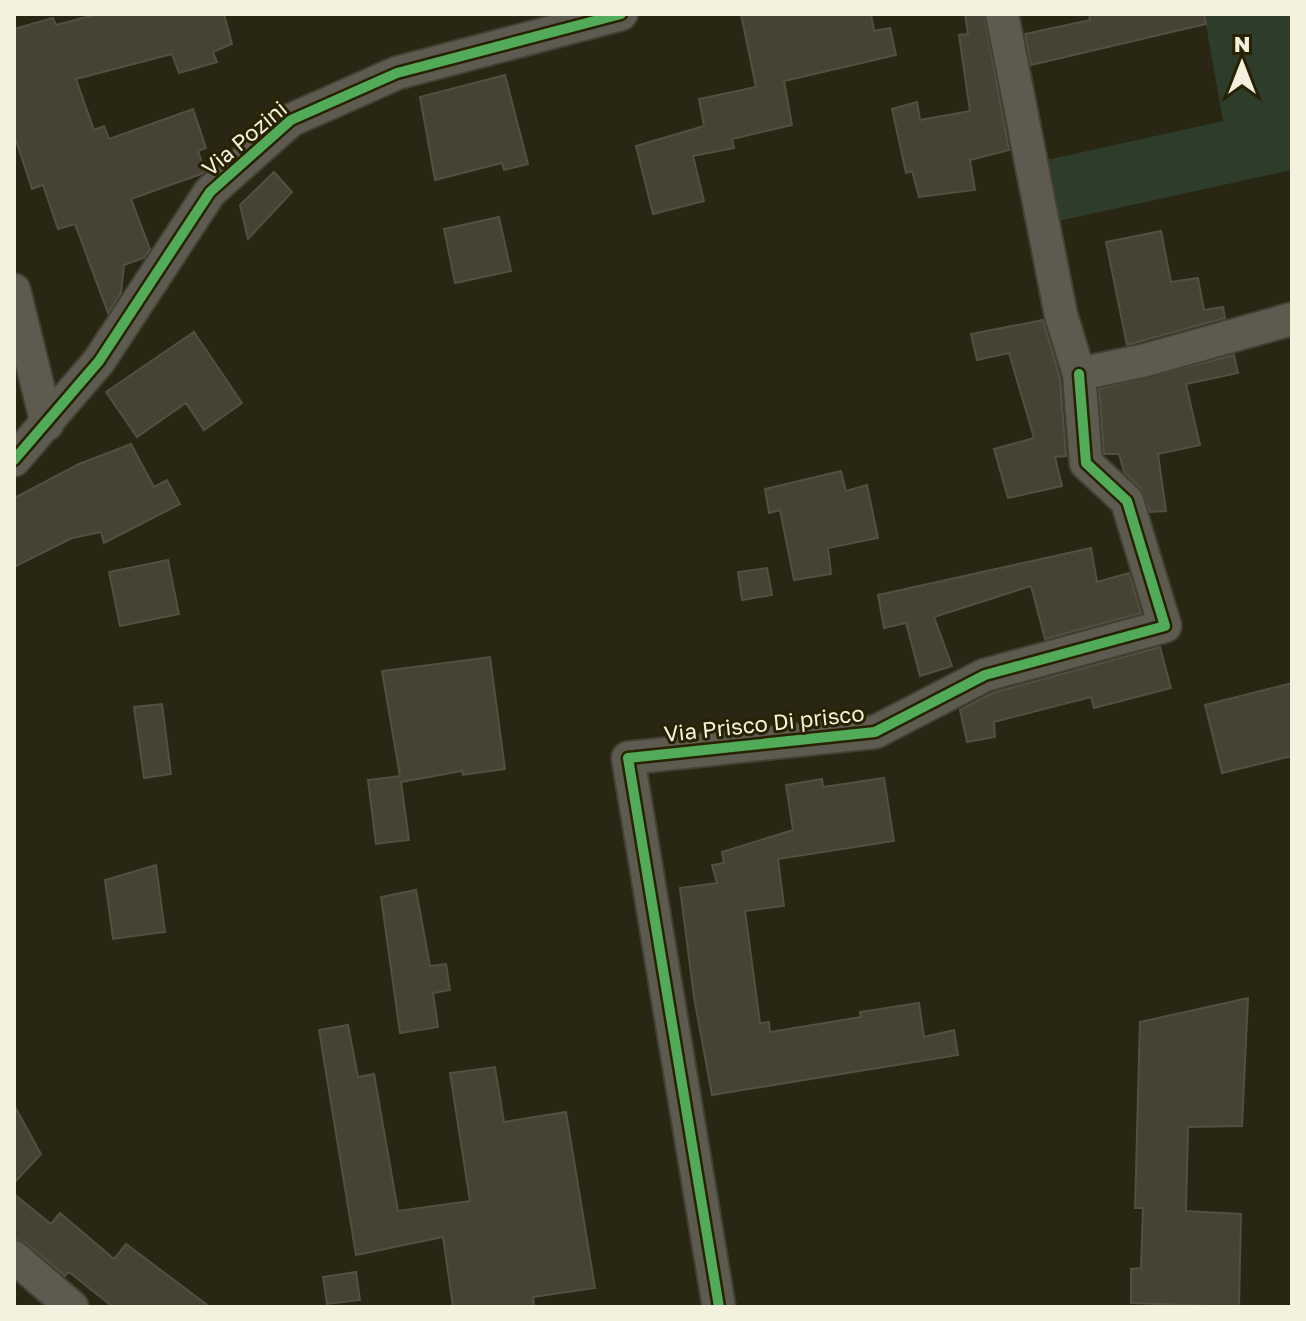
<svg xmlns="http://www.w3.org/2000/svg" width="1306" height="1321" font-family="'Golos Text',sans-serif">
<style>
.green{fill:#2d3d2a}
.building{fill:#464334;stroke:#535041;stroke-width:2}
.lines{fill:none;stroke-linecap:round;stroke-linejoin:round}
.street-casing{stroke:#434033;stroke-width:36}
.street{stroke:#5d5b4f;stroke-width:32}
.cycleway-casing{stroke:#282202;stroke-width:15}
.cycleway{stroke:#51ab58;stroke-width:10}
.labels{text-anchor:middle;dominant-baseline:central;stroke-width:6;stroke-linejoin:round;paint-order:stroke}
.street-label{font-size:22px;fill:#f5f1df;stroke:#282202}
</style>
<rect width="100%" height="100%" fill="#292614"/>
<!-- green -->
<path class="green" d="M 1204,14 L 1292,14 L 1292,170 L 1054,222 L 1042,161 L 1223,121 Z"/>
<!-- building -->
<path class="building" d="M 98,14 L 224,14 L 232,44 L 213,52 L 217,62 L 179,73 L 172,54 L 76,79 L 94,130 L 104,126 L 109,139 L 193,109 L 206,148 L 198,151 L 205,171 L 201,174 L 131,199 L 150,249 L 144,258 L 124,265 L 121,293 L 108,313 L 75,224 L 58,229 L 43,185 L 32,189 L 14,134 L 14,29 L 53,18 L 56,25 Z
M 741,14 L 871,14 L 874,31 L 890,28 L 896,55 L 784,81 L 792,125 L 732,139 L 734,148 L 693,156 L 704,201 L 653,214 L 636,146 L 704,126 L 699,99 L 756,87 Z
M 965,14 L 984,14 L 1009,150 L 970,160 L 975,190 L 919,197 L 912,171 L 906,173 L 892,109 L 917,102 L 920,120 L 970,111 L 959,35 L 968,34 Z
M 1089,14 L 1204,14 L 1206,24 L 1031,65 L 1025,34 L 1090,20 Z
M 505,75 L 528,164 L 504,170 L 502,163 L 435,180 L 420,97 Z
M 274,172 L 292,192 L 248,239 L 240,205 Z
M 499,217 L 511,271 L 455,283 L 444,229 Z
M 1161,231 L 1171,282 L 1198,278 L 1204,310 L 1223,307 L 1225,318 L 1127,345 L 1106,242 Z
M 1043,320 L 1060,378 L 1066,456 L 1055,457 L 1062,486 L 1008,498 L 994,449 L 1034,438 L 1009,353 L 977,360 L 971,334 Z
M 194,332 L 242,403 L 204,430 L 186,403 L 137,437 L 106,392 Z
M 1234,355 L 1238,373 L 1186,384 L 1200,445 L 1158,454 L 1166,511 L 1150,512 L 1140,488 L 1124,472 L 1119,454 L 1104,454 L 1099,389 Z
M 131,444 L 154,487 L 167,480 L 180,504 L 104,543 L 101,532 L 72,538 L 14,567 L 14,498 L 79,464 Z
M 841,471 L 846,491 L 867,485 L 878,538 L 828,548 L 831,574 L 794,580 L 780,510 L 769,513 L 765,489 Z
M 1091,548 L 1097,582 L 1129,573 L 1141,613 L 1045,639 L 1031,586 L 934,617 L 952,666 L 920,676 L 906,623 L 884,628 L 878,595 Z
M 168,560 L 179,614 L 120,626 L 109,572 Z
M 767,568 L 772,595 L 742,600 L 738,572 Z
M 1160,647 L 1171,688 L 1094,708 L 1091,697 L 994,722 L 995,737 L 967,742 L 960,710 L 992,693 Z
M 490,657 L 505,769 L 463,775 L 462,771 L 401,782 L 409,840 L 376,844 L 368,780 L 400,776 L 382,671 Z
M 1292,683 L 1292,756 L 1222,773 L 1205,705 Z
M 162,704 L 171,774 L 144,778 L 134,707 Z
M 884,778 L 894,841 L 778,859 L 784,906 L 745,911 L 760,1023 L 769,1022 L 770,1032 L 861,1017 L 860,1012 L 919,1003 L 924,1037 L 954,1030 L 958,1055 L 712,1095 L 694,997 L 680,888 L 717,883 L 712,865 L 724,863 L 722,852 L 793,830 L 786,785 L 822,779 L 823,787 Z
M 156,865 L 165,932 L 113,939 L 105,880 Z
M 416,890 L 430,966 L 446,964 L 450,990 L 433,993 L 438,1027 L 400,1033 L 381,897 Z
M 1248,998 L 1242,1126 L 1188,1127 L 1186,1211 L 1241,1214 L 1239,1307 L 1131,1303 L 1131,1269 L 1141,1268 L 1143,1208 L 1135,1208 L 1140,1022 Z
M 348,1025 L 358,1077 L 374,1074 L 398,1211 L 470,1201 L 450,1073 L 495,1067 L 504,1122 L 566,1112 L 595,1288 L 533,1297 L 534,1307 L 453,1307 L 443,1237 L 356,1255 L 319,1030 Z
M 14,1105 L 41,1154 L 14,1183 Z
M 14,1194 L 51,1224 L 60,1213 L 114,1259 L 126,1244 L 210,1307 L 113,1307 L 69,1272 L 65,1276 L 26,1243 L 14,1238 Z
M 356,1272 L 360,1300 L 327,1304 L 323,1277 Z"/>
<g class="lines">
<defs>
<path id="street" d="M 1002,14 L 1061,315 L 1079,374 L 1142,361 L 1292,319
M 14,290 L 47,424
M 14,460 L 99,361 L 210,192 L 291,120 L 397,73 L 621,14
M 14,1257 L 72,1307
M 719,1307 L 628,758 L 875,732 L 985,675 L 1165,626 L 1127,501 L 1086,463 L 1079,374"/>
</defs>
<!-- street casing -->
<use href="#street" class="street-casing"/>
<!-- street -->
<use href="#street" class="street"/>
<defs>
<path id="cycleway" d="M 14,460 L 99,361 L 210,192 L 291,120 L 397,73 L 621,14
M 719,1307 L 628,758 L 875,732 L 985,675 L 1165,626 L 1127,501 L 1086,463 L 1079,374"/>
</defs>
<!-- cycleway casing -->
<use href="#cycleway" class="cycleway-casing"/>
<!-- cycleway -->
<use href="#cycleway" class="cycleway"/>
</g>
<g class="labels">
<!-- street labels -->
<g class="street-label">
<text transform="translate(244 138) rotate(-40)">Via Pozini</text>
<text transform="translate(764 723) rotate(-6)">Via Prisco Di prisco</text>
</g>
</g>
<!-- border -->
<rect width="1306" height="1321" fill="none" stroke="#f5f1df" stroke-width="32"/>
<!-- north arrow -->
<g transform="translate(1242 64)" stroke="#282202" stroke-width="6" paint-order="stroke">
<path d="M0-6L14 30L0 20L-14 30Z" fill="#f5f1df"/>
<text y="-12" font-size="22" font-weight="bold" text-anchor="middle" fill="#f5f1df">N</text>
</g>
</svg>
